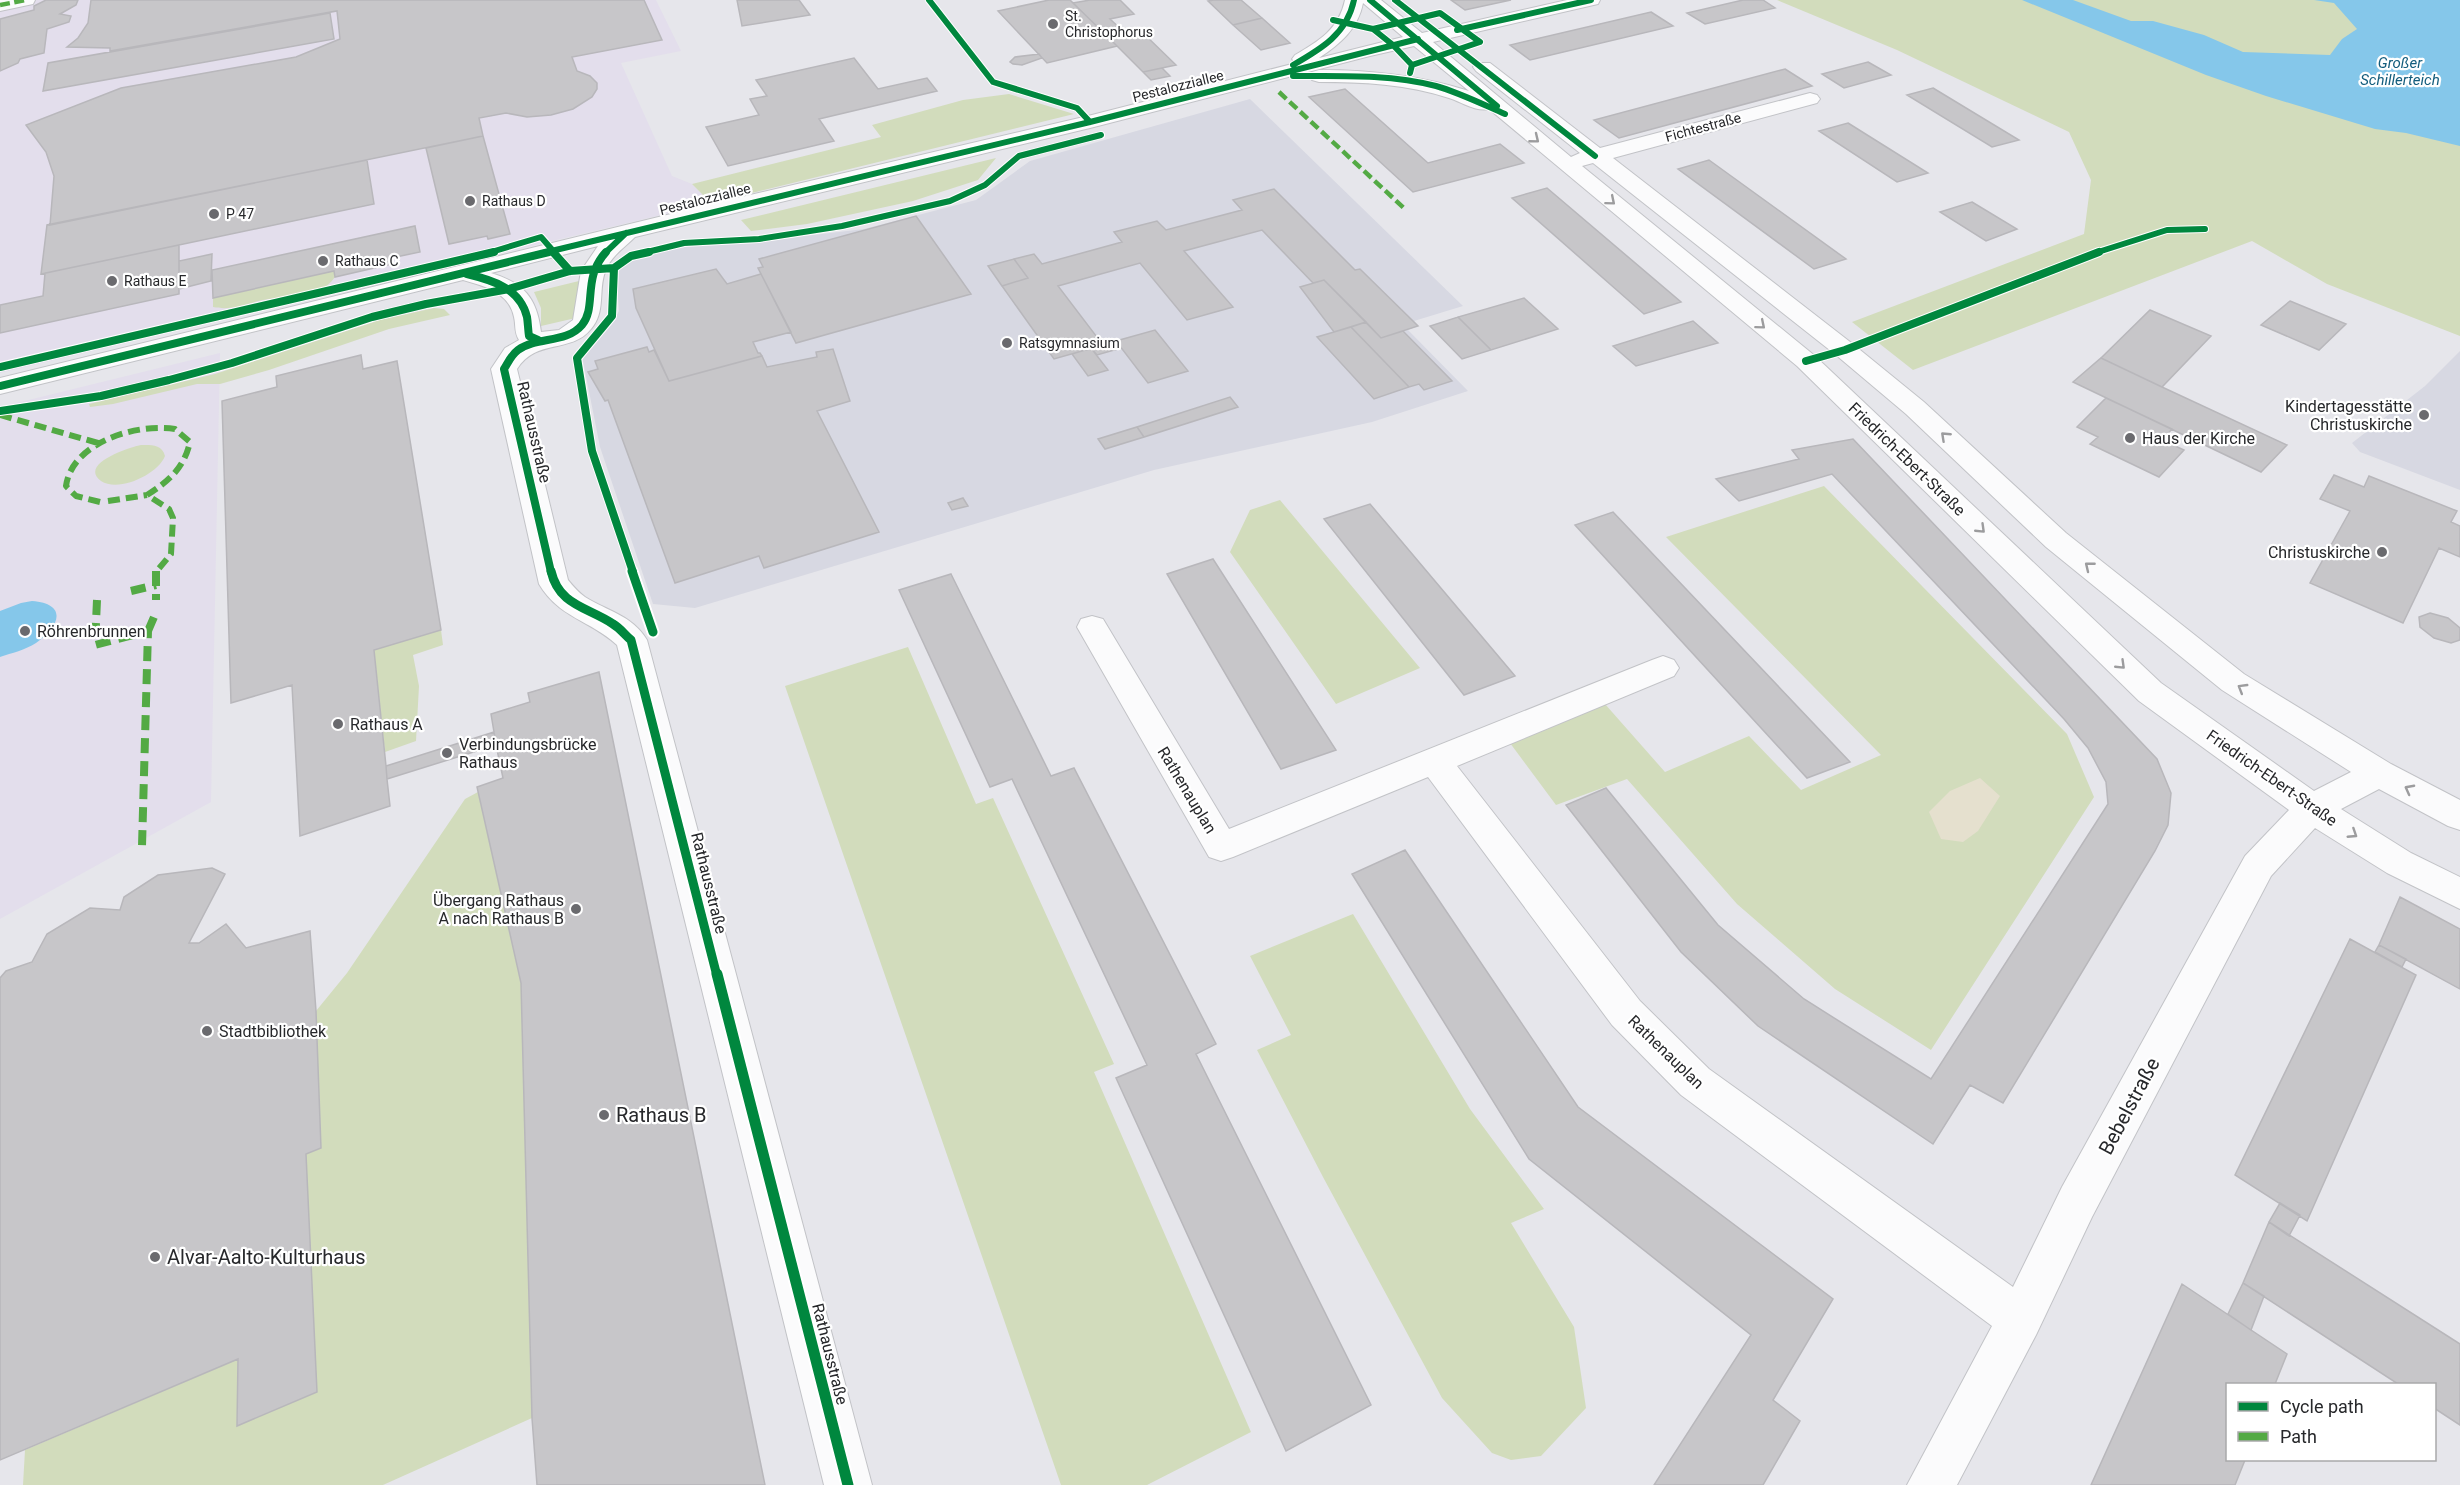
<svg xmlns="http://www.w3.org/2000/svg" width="2460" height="1485" font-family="Roboto,sans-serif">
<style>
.commercial{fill:#e3deec}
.built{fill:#d7d8e2}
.green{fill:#d2dcbc}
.sand{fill:#e5e0ce}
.water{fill:#85c7ea}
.building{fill:#c7c6c9;stroke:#b8b7bb;stroke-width:1.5}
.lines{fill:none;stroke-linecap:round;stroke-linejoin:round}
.minor-casing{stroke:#c2c3c7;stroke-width:2}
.minor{fill:#fbfbfc;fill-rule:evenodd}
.quiet-far2{stroke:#53aa44;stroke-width:4.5;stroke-dasharray:10 4.5;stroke-linecap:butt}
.quiet-far1{stroke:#53aa44;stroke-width:6;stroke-dasharray:12 6;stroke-linecap:butt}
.quiet{stroke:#53aa44;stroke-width:8;stroke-dasharray:15 8;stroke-linecap:butt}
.cycleway-far3-casing{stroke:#fff;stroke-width:8}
.cycleway-far2-casing{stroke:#fff;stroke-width:10}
.cycleway-far1-casing{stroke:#fff;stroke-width:13}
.cycleway-casing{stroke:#fff;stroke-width:15}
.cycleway-far3{stroke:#00873e;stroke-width:6}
.cycleway-far2{stroke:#00873e;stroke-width:8}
.cycleway-far1{stroke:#00873e;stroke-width:9}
.cycleway{stroke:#00873e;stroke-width:11}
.oneway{stroke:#9c9c9e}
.poi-dot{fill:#6a6a6e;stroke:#fff;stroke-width:2}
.labels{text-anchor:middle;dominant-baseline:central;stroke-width:4.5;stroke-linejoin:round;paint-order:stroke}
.far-poi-label{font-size:14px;fill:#27282b;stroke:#fff;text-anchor:start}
.far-street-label{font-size:14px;fill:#27282b;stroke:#fff}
.far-water-label{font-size:15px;font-style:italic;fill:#135d7d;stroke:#fff}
.poi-label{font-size:16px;fill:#27282b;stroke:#fff;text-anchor:start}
.street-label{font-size:16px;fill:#27282b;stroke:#fff}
.near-street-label{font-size:20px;fill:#27282b;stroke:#fff}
.near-poi-label{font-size:20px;fill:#27282b;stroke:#fff;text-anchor:start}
</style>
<rect width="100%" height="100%" fill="#e6e6eb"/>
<!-- commercial -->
<path class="commercial" d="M 0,0 L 656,0 L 681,51 L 621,63 L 672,176 L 692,184 L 711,203 L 0,373 Z
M 220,353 L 211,802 L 0,919 L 0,407 Z"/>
<!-- built -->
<path class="built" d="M 1250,99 L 1463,306 L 1414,321 L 1418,326 L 1408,330 L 1468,391 L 1372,422 L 1154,470 L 695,608 L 653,604 L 600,447 L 582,356 L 611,325 L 619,311 L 616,271 L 632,258 L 674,248 L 700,243 L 763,241 L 864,229 L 976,200 L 1030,161 Z
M 2460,351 L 2460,490 L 2360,452 L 2352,443 L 2425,386 Z"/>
<!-- green -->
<path class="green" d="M 1777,0 L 2460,0 L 2460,336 L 2327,284 L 2252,241 L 1913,370 L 1852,322 L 2084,234 L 2091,180 L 2069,132 L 1897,50 Z
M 1009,94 L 1074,114 L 711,203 L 692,184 L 881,137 L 872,125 L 963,100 Z
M 996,158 L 978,180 L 913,201 L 807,224 L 751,231 L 741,220 Z
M 334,271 L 335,277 C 318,301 288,295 263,300 C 245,304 232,311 213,307 L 213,298 Z
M 579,281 L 580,317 L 541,326 L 541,308 L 534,292 Z
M 434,308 L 444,309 L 450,315 L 389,329 L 269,370 L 220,384 L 197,384 L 113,404 L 90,407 L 89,404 L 215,374 L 380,320 Z
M 141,445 C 151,445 162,444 165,456 C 158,474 119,493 101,481 C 78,464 130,447 141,445 Z
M 1824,486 L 2067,734 L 2094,797 L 1931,1050 L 1835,989 L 1737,904 L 1627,779 L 1556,805 L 1510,743 L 1605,704 L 1665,772 L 1749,736 L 1801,790 L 1881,755 L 1666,537 Z
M 1280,500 L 1420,668 L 1336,704 L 1230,552 L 1250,510 Z
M 441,630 L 443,645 L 413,655 L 419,686 L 416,741 L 385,752 L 374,650 Z
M 908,647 L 976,804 L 993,798 L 1114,1064 L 1094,1072 L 1251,1432 L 1147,1485 L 1061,1485 L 785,686 Z
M 478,792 L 521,983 L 532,1418 L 383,1485 L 23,1485 L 25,1450 L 238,1359 L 237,1426 L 316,1392 L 306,1154 L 321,1148 L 316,1011 L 347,973 L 465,799 Z
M 1353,914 L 1470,1109 L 1544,1209 L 1511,1223 L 1574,1327 L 1586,1408 L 1541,1456 L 1511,1460 L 1492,1453 L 1442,1398 L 1323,1177 L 1257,1050 L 1291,1035 L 1250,956 Z"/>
<!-- sand -->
<path class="sand" d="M 1980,778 L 2000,796 L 1978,831 L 1963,842 L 1941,839 L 1929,812 L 1950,791 Z"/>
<!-- water -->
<path class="water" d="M 2022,0 L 2073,0 L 2131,21 L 2153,21 L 2204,35 L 2243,52 L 2330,55 L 2342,39 L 2357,29 L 2334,3 L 2314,0 L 2460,0 L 2460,146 L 2406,133 L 2375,129 L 2266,96 L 2206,75 Z
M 32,601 C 69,604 59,627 36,643 C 25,650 12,653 0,657 L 0,611 L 21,603 Z"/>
<!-- building -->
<path class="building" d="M 46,0 L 78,0 L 76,5 L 60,14 L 71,16 L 69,22 L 47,29 L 44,53 L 20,59 L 18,63 L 0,71 L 0,19 L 34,10 L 34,6 Z
M 91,0 L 644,0 L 662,40 L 572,57 L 577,71 L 590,76 L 597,83 L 597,89 L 592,97 L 573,109 L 551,115 L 527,117 L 506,113 L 479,118 L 483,136 L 50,225 L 54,176 L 46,152 L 26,125 L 121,88 L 296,57 L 340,39 L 337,11 L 110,51 L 110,48 L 67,47 L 78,38 L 88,23 Z
M 737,0 L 799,0 L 810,15 L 742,26 Z
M 1049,0 L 1070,0 L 1117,46 L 1047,63 L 998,11 Z
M 1090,0 L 1120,0 L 1134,14 L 1110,19 L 1125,33 L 1108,37 L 1073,3 Z
M 1214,0 L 1241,0 L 1262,18 L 1233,25 L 1208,1 Z
M 1451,0 L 1511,0 L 1465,10 Z
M 1743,0 L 1763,0 L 1775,8 L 1705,24 L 1687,13 Z
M 1651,12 L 1673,26 L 1530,60 L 1510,45 Z
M 330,13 L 334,39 L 43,91 L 48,63 Z
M 1262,18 L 1290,43 L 1261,50 L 1233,25 Z
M 1140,30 L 1176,65 L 1143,72 L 1108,37 Z
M 1039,54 L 1042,58 L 1022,65 L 1013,64 L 1010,62 L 1015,57 Z
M 854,58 L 878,89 L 927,78 L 937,91 L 819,119 L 834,141 L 728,166 L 706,127 L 759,115 L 750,99 L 767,96 L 756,80 Z
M 1868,62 L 1891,75 L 1844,88 L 1822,74 Z
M 1162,68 L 1170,76 L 1151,80 L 1143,72 Z
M 1785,69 L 1812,86 L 1619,138 L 1594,120 Z
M 1933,88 L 2019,140 L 1992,147 L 1907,95 Z
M 1345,89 L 1428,163 L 1500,144 L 1524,163 L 1413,192 L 1309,97 Z
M 1848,123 L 1928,173 L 1897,182 L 1819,131 Z
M 483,136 L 510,234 L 488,239 L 487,236 L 449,244 L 426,148 Z
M 367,160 L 374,204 L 41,274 L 47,225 Z
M 1709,160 L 1846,259 L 1814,269 L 1678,169 Z
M 1547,188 L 1681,302 L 1644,314 L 1512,198 Z
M 1274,189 L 1355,270 L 1360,269 L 1418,326 L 1381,338 L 1324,280 L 1313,283 L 1262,230 L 1184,251 L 1233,307 L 1187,320 L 1140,263 L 1058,286 L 1103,345 L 1054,359 L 1002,286 L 1028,278 L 1014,259 L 1034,254 L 1042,264 L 1122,242 L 1114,232 L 1157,221 L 1166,230 L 1242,210 L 1233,200 Z
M 1972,202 L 2017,229 L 1986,241 L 1940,212 Z
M 916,216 L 971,294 L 796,343 L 758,268 L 763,267 L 759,259 Z
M 415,226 L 420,252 L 391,258 L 392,264 L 335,277 L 334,271 L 213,298 L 212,270 Z
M 179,245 L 179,294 L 0,333 L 0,305 L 43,296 L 45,273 Z
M 212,254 L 211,281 L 179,289 L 179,261 Z
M 1014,259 L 1028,278 L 1002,286 L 988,266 Z
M 716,269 L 727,284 L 761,274 L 791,332 L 753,342 L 758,353 L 760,353 L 762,356 L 669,381 L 636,308 L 633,289 Z
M 1324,280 L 1366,322 L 1334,332 L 1300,287 Z
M 1524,298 L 1558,329 L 1491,350 L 1458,317 Z
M 2290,301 L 2346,324 L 2319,350 L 2261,325 Z
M 2150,310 L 2211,336 L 2162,387 L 2101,358 Z
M 1458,317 L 1491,350 L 1462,359 L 1430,326 Z
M 1693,321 L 1718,343 L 1636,366 L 1613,346 Z
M 1366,322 L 1381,338 L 1403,331 L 1452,381 L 1424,390 L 1419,384 L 1409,387 L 1351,327 Z
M 1351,327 L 1409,387 L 1374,399 L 1317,337 Z
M 1155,330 L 1188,371 L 1148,383 L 1116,341 Z
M 1116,341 L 1121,348 L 1097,355 L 1091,348 Z
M 647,347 L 649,352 L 654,350 L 669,381 L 762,356 L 767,367 L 817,357 L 816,352 L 833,349 L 850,401 L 817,411 L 879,532 L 764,568 L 759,556 L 675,583 L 608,400 L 605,401 L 588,372 L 598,369 L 595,361 Z
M 1091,348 L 1108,370 L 1088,376 L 1072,354 Z
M 361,355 L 363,369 L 397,361 L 441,630 L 374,650 L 386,766 L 494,732 L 491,714 L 530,702 L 528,693 L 599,672 L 765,1485 L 537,1485 L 532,1418 L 521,983 L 477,787 L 503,778 L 496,745 L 387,779 L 390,806 L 300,836 L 292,685 L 231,703 L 222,401 L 277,387 L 276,376 Z
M 2101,358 L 2162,387 L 2287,445 L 2261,472 L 2073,382 Z
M 1230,397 L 1238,407 L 1144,437 L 1137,427 Z
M 2106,398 L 2172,429 L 2162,440 L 2184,450 L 2159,477 L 2090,444 L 2098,437 L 2077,427 Z
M 1137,427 L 1144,437 L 1105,449 L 1098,439 Z
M 1853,439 L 2157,759 L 2171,793 L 2168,825 L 2155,851 L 2003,1103 L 1970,1085 L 1933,1144 L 1758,1026 L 1681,952 L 1566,805 L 1606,788 L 1718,925 L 1804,999 L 1931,1079 L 2108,804 L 2106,782 L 2088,748 L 2064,719 L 1832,474 L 1739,501 L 1716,479 L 1799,459 L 1792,450 Z
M 2334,475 L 2364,487 L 2369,476 L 2457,511 L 2451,522 L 2460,526 L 2460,557 L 2439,548 L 2403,623 L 2310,583 L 2350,511 L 2320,499 Z
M 963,498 L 968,506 L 952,510 L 948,503 Z
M 1370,504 L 1515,676 L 1464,695 L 1324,519 Z
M 1613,512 L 1850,762 L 1807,778 L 1575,525 Z
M 1213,559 L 1336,750 L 1281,769 L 1167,574 Z
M 951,574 L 1051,776 L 1074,768 L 1216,1044 L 1196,1054 L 1371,1405 L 1286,1451 L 1116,1078 L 1147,1065 L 1012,779 L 990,787 L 899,590 Z
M 2430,613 L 2448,618 L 2460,628 L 2460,640 L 2451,643 L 2434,638 L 2420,627 L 2419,617 Z
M 494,732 L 496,745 L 387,779 L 386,766 Z
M 1405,850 L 1578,1107 L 1833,1299 L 1773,1400 L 1800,1421 L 1763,1485 L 1654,1485 L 1751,1335 L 1529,1159 L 1352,874 Z
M 212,868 L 225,874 L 189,943 L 199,943 L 226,924 L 246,948 L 310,931 L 316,1011 L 321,1148 L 306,1154 L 317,1392 L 237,1426 L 238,1359 L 0,1460 L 0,978 L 6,971 L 32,962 L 47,934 L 90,908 L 120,910 L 124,897 L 158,875 Z
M 2400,897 L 2460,929 L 2460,989 L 2379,945 Z
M 2350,939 L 2416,975 L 2307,1221 L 2235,1175 Z
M 2379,945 L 2406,959 L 2402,967 L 2375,952 Z
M 2280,1203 L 2300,1215 L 2289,1236 L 2269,1222 Z
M 2269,1222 L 2460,1344 L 2460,1425 L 2434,1408 L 2434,1384 L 2398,1384 L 2243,1283 Z
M 2243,1283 L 2264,1296 L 2251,1330 L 2228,1314 Z
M 2182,1284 L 2287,1354 L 2275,1384 L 2228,1384 L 2228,1460 L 2245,1460 L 2235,1485 L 2091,1485 Z"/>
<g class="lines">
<defs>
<path id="minor" d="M 0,0 L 35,0 L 33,4 L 0,11 Z
M 1345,0 L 1381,0 L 1422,33 L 1567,0 L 1600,0 L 1598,4 L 1433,42 L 1571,157 L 1580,153 L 1476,71 L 1473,67 L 1476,63 L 1490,63 L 1600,148 L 1810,93 L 1817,95 L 1820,99 L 1817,103 L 1613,158 L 1854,345 L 1924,402 L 2066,533 L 2244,674 L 2391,764 L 2460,800 L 2460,830 L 2448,826 L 2379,789 L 2341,809 L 2411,853 L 2460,877 L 2460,909 L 2387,873 L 2315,828 L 2271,876 L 2092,1217 L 2036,1335 L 1957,1485 L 1907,1485 L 1992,1326 L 1681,1095 L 1612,1025 L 1428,777 L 1233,857 L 1221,861 L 1209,857 L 1077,627 L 1081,619 L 1092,616 L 1103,619 L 1229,829 L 1652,660 L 1663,656 L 1674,660 L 1679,668 L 1674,676 L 1457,766 L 1640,1001 L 1709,1069 L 2013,1287 L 2062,1187 L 2245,856 L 2289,810 L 2139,701 L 1797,366 L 1489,109 C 1475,112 1462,102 1449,98 C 1406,84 1363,82 1319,82 L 1312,80 L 1309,76 L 1312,72 L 1319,70 C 1371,70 1419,75 1469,91 L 1414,46 L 1370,56 L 1090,128 L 635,237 C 624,248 610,257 605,272 C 598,291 606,312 591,329 C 571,354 536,338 517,369 L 568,580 C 573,586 579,593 585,597 C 607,611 632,615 647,640 L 872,1485 L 824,1485 L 617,645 C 590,620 559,618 539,584 L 491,369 L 505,348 L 519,340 C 514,332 516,325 514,317 C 509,292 484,286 463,280 L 0,394 L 0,378 L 720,202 L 1088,116 L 1296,63 L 1292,59 L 1295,55 C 1319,41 1339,29 1345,0 ZM 1363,3 L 1403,37 L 1319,58 C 1340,44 1358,29 1363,3 ZM 1593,163 L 1836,355 L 1906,414 L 2046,547 L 2222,690 L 2351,772 L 2314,791 L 2161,683 L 1815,356 L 1582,166 ZM 598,246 L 581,271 L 573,320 L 559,330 L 541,332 C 537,298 524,283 491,273 Z"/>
</defs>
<!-- minor casing -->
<use href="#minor" class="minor-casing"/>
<!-- minor -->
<use href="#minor" class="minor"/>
<!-- quiet-far2 -->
<path class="quiet-far2" d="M 0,5 L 26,0
M 1279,92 L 1406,210"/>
<!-- quiet-far1 -->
<path class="quiet-far1" d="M 0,415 L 98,443
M 108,501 L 147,495
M 100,502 L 76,496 L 66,486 C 72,442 137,423 175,429 L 190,442 C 184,468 169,481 147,495 L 169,509 L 173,518 L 171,554 L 156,572"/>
<!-- quiet -->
<path class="quiet" d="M 156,571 L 156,600
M 131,591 L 156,585
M 97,600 L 95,645 L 148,631 L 142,846
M 148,631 L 157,610"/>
<defs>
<path id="cycleway-far3" d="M 929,0 L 993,82 L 1077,108 L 1090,122
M 1370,0 L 1497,106
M 1395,0 L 1595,156
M 1333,20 L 1373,29 L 1393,45 L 1412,65 L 1410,73
M 1373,29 L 1440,13 L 1480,42 L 1412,65
M 1457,30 L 1591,0
M 1293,65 C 1321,49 1347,34 1354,0
M 1293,76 C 1341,76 1390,74 1436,86 C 1460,93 1482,104 1505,114
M 488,253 L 541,237 L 555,253
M 543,253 L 1090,122 L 1418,39
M 605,253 L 626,233
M 643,253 L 684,243 L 759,239 L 842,226 L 950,201 L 985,185 L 1019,156 L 1101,135
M 2095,253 L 2167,230 L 2205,229"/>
<path id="cycleway-far2" d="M 553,252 L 570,271
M 614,268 L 612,316 L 577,358 L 592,451 L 633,572
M 467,274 C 492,280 520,288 527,317 C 528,323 528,330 529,336 L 538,340
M 1806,361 L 1845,350 L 2099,252
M 0,367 L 494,252
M 0,386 L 549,252
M 0,411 L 101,396 L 169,380 L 232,363 L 372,317 L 426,304 L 509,289 L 570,271 L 614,268 L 631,256 L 649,252
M 551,572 L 504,369 C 508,363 511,355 518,350 C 537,336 566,344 582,325 C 597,307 582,278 606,252"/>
<path id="cycleway-far1" d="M 551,571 C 559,606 588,607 613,624 C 620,628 625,635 631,640 L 717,976
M 632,571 L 653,632"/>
<path id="cycleway" d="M 717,974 L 848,1485"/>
</defs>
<!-- cycleway-far3 casing -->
<use href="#cycleway-far3" class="cycleway-far3-casing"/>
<!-- cycleway-far2 casing -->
<use href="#cycleway-far2" class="cycleway-far2-casing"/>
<!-- cycleway-far1 casing -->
<use href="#cycleway-far1" class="cycleway-far1-casing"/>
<!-- cycleway casing -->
<use href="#cycleway" class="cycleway-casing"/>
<!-- cycleway-far3 -->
<use href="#cycleway-far3" class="cycleway-far3"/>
<!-- cycleway-far2 -->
<use href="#cycleway-far2" class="cycleway-far2"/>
<!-- cycleway-far1 -->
<use href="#cycleway-far1" class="cycleway-far1"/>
<!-- cycleway -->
<use href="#cycleway" class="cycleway"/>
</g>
<!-- one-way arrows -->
<defs><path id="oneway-chevron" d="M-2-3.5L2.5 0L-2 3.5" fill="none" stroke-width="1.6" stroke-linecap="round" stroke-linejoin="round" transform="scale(1.5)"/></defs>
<g class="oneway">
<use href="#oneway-chevron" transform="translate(1535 139) rotate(39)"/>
<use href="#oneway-chevron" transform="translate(1611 201) rotate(40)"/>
<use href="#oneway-chevron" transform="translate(1761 325) rotate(40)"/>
<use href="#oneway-chevron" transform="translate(1945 436) rotate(-137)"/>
<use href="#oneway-chevron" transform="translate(1981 529) rotate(44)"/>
<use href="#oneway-chevron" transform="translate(2089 566) rotate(-141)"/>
<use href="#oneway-chevron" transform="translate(2121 665) rotate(44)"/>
<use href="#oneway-chevron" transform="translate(2242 688) rotate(-149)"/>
<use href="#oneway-chevron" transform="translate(2409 789) rotate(-152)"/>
<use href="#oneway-chevron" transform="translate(2353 834) rotate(33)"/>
</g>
<!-- markers -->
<g class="poi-dot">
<circle cx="1053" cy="24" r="6"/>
<circle cx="470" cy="201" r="6"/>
<circle cx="214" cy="214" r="6"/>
<circle cx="323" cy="261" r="6"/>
<circle cx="112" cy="281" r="6"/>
<circle cx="1007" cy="343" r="6"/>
<circle cx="2424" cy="415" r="6"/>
<circle cx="2130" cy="438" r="6"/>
<circle cx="2382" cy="552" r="6"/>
<circle cx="25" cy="631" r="6"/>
<circle cx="338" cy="724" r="6"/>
<circle cx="447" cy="753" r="6"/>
<circle cx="576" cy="909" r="6"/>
<circle cx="207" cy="1031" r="6"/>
<circle cx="604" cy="1115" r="6"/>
<circle cx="155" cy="1257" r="6"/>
</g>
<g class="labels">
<!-- far-poi labels -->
<g class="far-poi-label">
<text x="1065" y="16">St.<tspan x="1065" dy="16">Christophorus</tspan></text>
<text x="482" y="201">Rathaus D</text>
<text x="226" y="214">P 47</text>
<text x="335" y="261">Rathaus C</text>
<text x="124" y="281">Rathaus E</text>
<text x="1019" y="343">Ratsgymnasium</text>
</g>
<!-- far-street labels -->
<g class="far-street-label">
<text transform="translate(1178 86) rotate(-14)">Pestalozziallee</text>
<text transform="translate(1703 127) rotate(-15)">Fichtestraße</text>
<text transform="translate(705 199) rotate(-14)">Pestalozziallee</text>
</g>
<!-- far-water labels -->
<g class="far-water-label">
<text x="2400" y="63">Großer<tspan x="2400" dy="17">Schillerteich</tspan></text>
</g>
<!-- poi labels -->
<g class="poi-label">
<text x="2412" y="406" text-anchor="end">Kindertagesstätte<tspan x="2412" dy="18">Christuskirche</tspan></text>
<text x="2142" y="438">Haus der Kirche</text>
<text x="2370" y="552" text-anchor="end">Christuskirche</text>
<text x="37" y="631">Röhrenbrunnen</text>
<text x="350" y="724">Rathaus A</text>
<text x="459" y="744">Verbindungsbrücke<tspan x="459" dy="18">Rathaus</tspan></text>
<text x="564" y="900" text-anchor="end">Übergang Rathaus<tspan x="564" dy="18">A nach Rathaus B</tspan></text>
<text x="219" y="1031">Stadtbibliothek</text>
</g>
<!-- street labels -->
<g class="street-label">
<text transform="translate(534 432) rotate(77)">Rathausstraße</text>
<text transform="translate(1907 459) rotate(44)">Friedrich-Ebert-Straße</text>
<text transform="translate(2272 778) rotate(35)">Friedrich-Ebert-Straße</text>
<text transform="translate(1187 790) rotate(59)">Rathenauplan</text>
<text transform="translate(709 883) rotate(76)">Rathausstraße</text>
<text transform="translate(1666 1052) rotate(44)">Rathenauplan</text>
<text transform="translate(830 1354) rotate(76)">Rathausstraße</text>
</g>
<!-- near-street labels -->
<g class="near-street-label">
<text transform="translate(2129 1106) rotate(-62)">Bebelstraße</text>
</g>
<!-- near-poi labels -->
<g class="near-poi-label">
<text x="616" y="1115">Rathaus B</text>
<text x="167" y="1257">Alvar-Aalto-Kulturhaus</text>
</g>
</g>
<!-- legend -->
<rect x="2226" y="1383" width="210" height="78" fill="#ffffff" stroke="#a9a9aa" stroke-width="1.5"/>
<rect x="2238" y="1402" width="30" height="9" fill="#00873e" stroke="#a9a9aa" stroke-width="1.5"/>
<text x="2280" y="1413" font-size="18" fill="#27282b">Cycle path</text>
<rect x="2238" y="1432" width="30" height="9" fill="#53aa44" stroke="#a9a9aa" stroke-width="1.5"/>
<text x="2280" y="1443" font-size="18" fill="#27282b">Path</text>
</svg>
